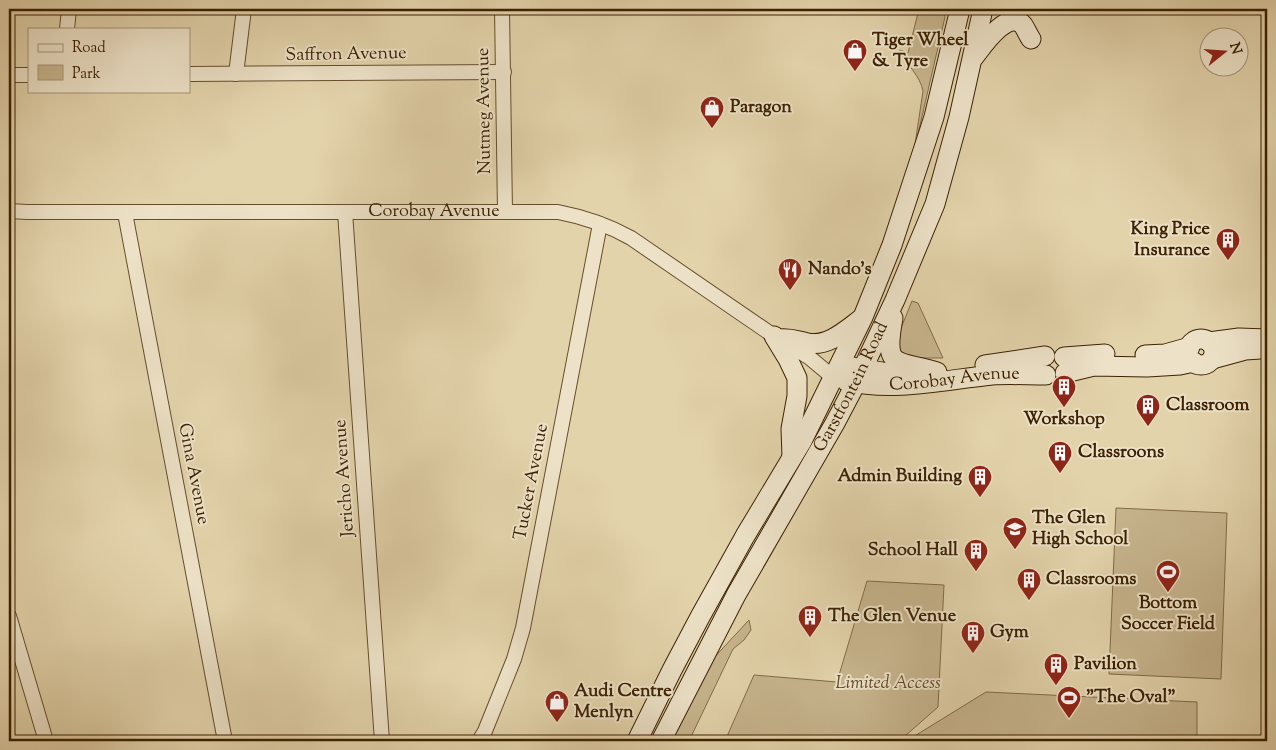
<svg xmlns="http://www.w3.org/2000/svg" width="1276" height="750" font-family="'Sorts Mill Goudy',serif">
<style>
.green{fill:#c7b58e;stroke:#826b48}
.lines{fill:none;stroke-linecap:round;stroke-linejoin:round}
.street-casing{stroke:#664e2c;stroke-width:16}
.secondary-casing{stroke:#3c2102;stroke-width:21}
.street{stroke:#ede2c8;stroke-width:14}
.secondary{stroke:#ede2c8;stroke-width:19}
.labels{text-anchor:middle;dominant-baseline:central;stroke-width:4;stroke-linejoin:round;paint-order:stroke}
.poi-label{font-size:18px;font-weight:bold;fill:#3c2102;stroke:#ede2c8;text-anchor:start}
.street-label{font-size:18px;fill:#3c2102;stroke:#ede2c8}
.park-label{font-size:18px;font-style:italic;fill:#5f4625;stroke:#ede2c8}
</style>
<rect width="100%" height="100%" fill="#e3d3ab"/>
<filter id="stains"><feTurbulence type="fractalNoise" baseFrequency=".004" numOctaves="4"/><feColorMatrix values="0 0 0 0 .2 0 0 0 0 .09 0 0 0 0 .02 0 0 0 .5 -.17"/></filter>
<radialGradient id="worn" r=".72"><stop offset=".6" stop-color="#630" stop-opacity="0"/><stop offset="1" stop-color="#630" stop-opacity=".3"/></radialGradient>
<!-- green -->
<path class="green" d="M 919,9 L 943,9 L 945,17 L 914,151 L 923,91 C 920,76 908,65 899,53 L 900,50 L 908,53 Z
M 912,301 L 918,303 L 943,358 L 911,358 L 900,351 L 897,338 Z
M 1116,508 L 1227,513 L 1221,679 L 1109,674 Z
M 867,581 L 944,585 L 938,707 L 905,736 L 905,741 L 725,741 L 754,675 L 837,682 Z
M 749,620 L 751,630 L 744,640 L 733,649 L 689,741 L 670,741 L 710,662 Z
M 986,692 L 1197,702 L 1197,741 L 913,741 L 913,737 Z"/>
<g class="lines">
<defs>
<g id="street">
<path d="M 502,9 L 505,212"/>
<path d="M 67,29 L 69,9"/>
<path d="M 189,74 L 504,72"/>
<path d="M 236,74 L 244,9"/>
<path d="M 9,75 L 29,75"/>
<path id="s1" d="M 9,211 L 27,212 L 558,212 C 584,217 608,225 631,238 L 774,336 L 810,358 L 834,378"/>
<path d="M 345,212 L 382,741"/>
<path d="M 125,213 L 225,741"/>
<path d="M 9,616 L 46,741"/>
<path d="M 479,741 L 485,731 L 514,659 L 523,628 L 600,224"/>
</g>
<g id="secondary">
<path d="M 974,57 C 982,47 1008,8 1023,25 C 1026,29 1028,35 1031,39"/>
<path d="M 893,318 C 883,372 897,359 937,372"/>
<path d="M 774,336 L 788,359 L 797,378 L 797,396 L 791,429 L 792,457"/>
<path d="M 780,339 C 792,338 797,341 808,343 C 828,347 846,330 861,319"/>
<circle cx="1201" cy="352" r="13"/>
<path d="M 1209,342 L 1239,338 L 1267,339"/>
<path d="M 1145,355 L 1165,354 L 1190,347"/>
<path d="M 1064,357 L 1105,354"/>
<path d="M 1212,359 L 1245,350 L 1261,349"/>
<path d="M 985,365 L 1045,356"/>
<path d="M 851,367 L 882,372 L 911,373"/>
<path d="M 1065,373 L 1094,366 L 1147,367 L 1180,365 L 1194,362"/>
<path id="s2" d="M 846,381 C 894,392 943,380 992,375 C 1010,374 1028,375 1046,375"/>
<path d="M 637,741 L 672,670 L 700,617 L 745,536 L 802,441 L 863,317 L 892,245 L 934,117 L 960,9"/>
<path id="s3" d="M 661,741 L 736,595 L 835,423 L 856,383 L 895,300 L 935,204 L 959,117 L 983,9"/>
</g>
</defs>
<!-- street casing -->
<use href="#street" class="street-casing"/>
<!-- secondary casing -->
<use href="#secondary" class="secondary-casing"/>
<!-- street -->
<use href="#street" class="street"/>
<!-- secondary -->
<use href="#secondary" class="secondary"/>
</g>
<!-- icons -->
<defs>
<symbol id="shop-pin" viewBox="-11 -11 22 30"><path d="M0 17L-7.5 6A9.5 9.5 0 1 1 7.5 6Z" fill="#8f2418" stroke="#ede2c8"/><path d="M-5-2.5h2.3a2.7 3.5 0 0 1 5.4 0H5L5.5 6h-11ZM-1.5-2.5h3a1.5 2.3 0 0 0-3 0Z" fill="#fff"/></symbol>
<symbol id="building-pin" viewBox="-11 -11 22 30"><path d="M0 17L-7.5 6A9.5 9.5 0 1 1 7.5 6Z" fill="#8f2418" stroke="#ede2c8"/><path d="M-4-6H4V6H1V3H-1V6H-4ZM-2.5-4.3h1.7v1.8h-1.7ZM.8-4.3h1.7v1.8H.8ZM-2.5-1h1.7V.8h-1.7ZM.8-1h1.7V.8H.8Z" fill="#fff"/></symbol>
<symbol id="restaurant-pin" viewBox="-11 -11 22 30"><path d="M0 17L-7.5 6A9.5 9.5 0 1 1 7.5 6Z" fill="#8f2418" stroke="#ede2c8"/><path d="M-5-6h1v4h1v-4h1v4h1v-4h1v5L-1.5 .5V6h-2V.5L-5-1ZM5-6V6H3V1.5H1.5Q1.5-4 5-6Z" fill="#fff"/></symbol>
<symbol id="school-pin" viewBox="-11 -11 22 30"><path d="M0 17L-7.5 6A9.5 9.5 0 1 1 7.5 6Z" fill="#8f2418" stroke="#ede2c8"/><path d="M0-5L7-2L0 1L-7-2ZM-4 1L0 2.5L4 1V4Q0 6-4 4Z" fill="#fff"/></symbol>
<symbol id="stadium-pin" viewBox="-11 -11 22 30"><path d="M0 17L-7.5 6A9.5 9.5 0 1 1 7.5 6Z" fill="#8f2418" stroke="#ede2c8"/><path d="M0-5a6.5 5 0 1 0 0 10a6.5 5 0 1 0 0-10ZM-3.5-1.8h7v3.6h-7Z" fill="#fff"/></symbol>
</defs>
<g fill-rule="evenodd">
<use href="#shop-pin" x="841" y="37" width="28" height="38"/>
<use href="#shop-pin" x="698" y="94" width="28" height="38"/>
<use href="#building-pin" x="1214" y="226" width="28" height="38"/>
<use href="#restaurant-pin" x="776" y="256" width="28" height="38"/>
<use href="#building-pin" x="1050" y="373" width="28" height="38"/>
<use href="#building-pin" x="1134" y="392" width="28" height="38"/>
<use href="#building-pin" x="1046" y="439" width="28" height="38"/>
<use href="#building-pin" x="966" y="463" width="28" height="38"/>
<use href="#school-pin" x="1001" y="515" width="28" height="38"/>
<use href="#building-pin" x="962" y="537" width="28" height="38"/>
<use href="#stadium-pin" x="1154" y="558" width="28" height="38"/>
<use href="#building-pin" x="1015" y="566" width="28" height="38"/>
<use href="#building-pin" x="796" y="603" width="28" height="38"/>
<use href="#building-pin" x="959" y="619" width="28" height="38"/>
<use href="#building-pin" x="1042" y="651" width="28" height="38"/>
<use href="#stadium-pin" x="1055" y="684" width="28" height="38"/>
<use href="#shop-pin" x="543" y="688" width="28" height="38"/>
</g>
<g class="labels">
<!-- poi labels -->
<g class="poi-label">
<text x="872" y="41">Tiger Wheel<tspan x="872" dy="21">&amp; Tyre</tspan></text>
<text x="730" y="108">Paragon</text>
<text x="1210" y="230" text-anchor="end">King Price<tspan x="1210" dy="21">Insurance</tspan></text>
<text x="808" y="270">Nando's</text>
<text x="1166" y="406">Classroom</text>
<text x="1064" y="420" text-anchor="middle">Workshop</text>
<text x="1078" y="453">Classroons</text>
<text x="962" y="477" text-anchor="end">Admin Building</text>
<text x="1032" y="519">The Glen<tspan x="1032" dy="21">High School</tspan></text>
<text x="958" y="551" text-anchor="end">School Hall</text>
<text x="1046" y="580">Classrooms</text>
<text x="1168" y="604" text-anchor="middle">Bottom<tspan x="1168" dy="21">Soccer Field</tspan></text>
<text x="828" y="617">The Glen Venue</text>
<text x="990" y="633">Gym</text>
<text x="1074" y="665">Pavilion</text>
<text x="574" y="692">Audi Centre<tspan x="574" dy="21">Menlyn</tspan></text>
<text x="1086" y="698">"The Oval"</text>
</g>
<!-- street labels -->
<g class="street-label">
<text transform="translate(346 55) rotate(-1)">Saffron Avenue</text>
<text transform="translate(485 111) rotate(-91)">Nutmeg Avenue</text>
<text stroke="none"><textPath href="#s1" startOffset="425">Corobay Avenue</textPath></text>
<text stroke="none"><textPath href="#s2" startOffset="109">Corobay Avenue</textPath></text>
<text stroke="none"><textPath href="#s3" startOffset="402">Garstfontein Road</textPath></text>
<text transform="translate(193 474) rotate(79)">Gina Avenue</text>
<text transform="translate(345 478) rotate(-94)">Jericho Avenue</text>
<text transform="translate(532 482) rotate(-79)">Tucker Avenue</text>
</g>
<!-- park labels -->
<g class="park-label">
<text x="888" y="684">Limited Access</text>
</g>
</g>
<!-- margin -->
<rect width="1276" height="750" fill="none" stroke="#e3d3ab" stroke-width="30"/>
<rect x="10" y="10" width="1256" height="730" fill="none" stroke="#3c2102" stroke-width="2.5"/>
<rect x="15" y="15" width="1246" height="720" fill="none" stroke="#3c2102"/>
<!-- legend -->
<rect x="28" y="28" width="162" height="65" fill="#ede2c8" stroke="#a69579"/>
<rect x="38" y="44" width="25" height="8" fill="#ede2c8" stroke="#a69579"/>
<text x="72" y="52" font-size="15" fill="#3c2102">Road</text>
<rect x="38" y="65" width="25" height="15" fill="#c7b58e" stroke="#a69579"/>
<text x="72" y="78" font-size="15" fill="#3c2102">Park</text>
<!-- north arrow -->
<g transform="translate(1224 52) rotate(73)"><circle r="24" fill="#ede2c8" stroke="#a69579"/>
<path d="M0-4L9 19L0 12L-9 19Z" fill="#8f2418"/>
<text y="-8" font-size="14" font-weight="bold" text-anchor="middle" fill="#3c2102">N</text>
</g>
<rect width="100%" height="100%" filter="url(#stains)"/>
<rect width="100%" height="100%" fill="url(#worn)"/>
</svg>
